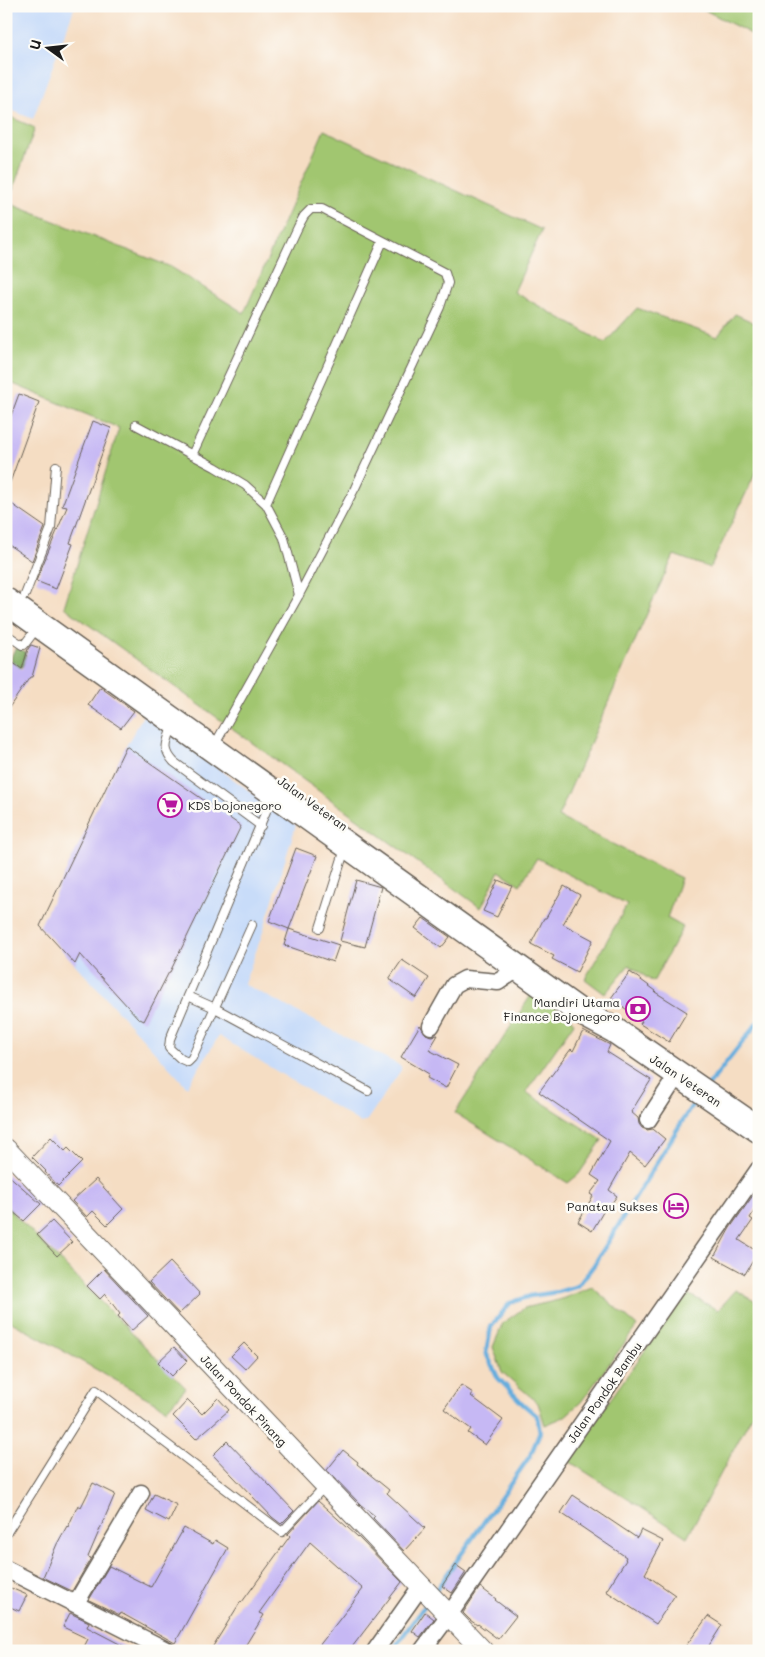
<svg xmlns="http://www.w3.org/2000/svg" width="765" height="1657" font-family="Mali,sans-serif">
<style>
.built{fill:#c8dcf9}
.green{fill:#a1c670;stroke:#5e7146}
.forest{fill:#80ab62;stroke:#4e643f}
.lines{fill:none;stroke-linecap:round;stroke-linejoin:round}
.stream{stroke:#66addd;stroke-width:4.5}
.building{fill:#c6b8f4}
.service-casing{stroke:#686056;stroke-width:10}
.minor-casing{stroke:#686056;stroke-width:19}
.tertiary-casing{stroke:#686056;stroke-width:22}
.primary-casing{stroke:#686056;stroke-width:28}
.service{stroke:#fff;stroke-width:8}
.minor{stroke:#fff;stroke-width:16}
.tertiary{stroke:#fff;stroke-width:20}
.primary{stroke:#fff;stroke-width:25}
.labels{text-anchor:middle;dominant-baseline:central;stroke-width:5;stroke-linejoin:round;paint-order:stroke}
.street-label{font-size:12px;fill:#1c1c1c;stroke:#fdfcf7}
.poi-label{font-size:12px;fill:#1c1c1c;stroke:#fdfcf7;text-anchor:end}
</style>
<rect width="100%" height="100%" fill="#fdfcf7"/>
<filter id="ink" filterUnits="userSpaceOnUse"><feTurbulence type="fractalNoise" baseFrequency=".02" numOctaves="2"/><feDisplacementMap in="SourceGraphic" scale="10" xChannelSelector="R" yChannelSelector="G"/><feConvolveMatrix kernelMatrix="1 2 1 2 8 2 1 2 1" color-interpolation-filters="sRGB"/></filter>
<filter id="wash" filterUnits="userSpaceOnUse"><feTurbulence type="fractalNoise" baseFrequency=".0096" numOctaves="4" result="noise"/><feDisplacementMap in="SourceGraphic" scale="20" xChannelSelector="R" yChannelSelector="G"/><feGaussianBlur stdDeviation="1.12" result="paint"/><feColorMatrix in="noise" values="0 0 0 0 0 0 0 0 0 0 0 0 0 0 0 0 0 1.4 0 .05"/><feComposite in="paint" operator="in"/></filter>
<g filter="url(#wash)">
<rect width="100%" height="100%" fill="#f5ddc3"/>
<!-- built -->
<path class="built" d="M 6,6 L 75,6 L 33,119 L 6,108 Z
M 144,714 L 296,825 L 262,935 L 244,984 L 401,1066 L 401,1070 L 367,1120 L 361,1123 L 219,1036 L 187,1087 L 40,926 L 126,746 Z"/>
<!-- green -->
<path class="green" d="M 697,6 L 759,6 L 759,38 Z
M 6,115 L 35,128 L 8,203 L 171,267 L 244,313 L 324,130 L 542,230 L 514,292 L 605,343 L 637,308 L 717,337 L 735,314 L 759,325 L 759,466 L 710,568 L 674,555 L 653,600 L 558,817 L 681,878 L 667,918 L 683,927 L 653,982 L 629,965 L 605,994 L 585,979 L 627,905 L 537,858 L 520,885 L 499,871 L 481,908 L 64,607 L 119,428 L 6,381 Z
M 533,992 L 569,1016 L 574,1023 L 526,1092 L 602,1140 L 579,1174 L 568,1183 L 455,1113 Z
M 6,1206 L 186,1388 L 167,1409 L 6,1319 Z
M 592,1287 L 637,1326 L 581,1402 L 564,1417 L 545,1425 L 538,1403 L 502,1372 L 493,1347 L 503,1323 L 524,1308 L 559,1300 Z
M 736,1290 L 759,1304 L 759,1402 L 687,1537 L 567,1460 L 686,1293 L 718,1310 Z"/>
<!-- forest -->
<path class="forest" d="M 18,648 L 25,652 C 25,662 26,662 19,670 C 11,662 9,659 15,649 Z"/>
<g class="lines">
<!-- stream -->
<path class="stream" d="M 708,1086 L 759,1021
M 434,1593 L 530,1456 L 540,1432 L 537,1416 L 523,1404 L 498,1378 L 486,1353 L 491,1327 L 510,1303 L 530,1296 L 558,1292 L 578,1286 L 594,1265 L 691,1107 L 699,1098
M 392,1651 L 428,1601"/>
</g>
<g id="blocks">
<!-- building -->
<path class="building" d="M 19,394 L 39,402 L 8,488 L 6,488 L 6,429 Z
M 93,421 L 111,428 L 70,543 L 73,544 L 56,589 L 36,581 L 67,507 L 62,506 Z
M 6,500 L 45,527 L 32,561 L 6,543 Z
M 31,645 L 40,648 L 32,677 L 30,677 L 6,712 L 6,658 L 22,669 L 28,649 Z
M 100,687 L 134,711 L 121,728 L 88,705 Z
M 126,746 L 241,826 L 170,972 L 169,972 L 144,1021 L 138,1018 L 80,954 L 75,964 L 40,926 Z
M 296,848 L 317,856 L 289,929 L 269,921 Z
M 356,880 L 381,887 L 365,947 L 340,941 Z
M 498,880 L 512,886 L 497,917 L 483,911 Z
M 564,886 L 580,895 L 563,924 L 593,940 L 577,972 L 552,959 L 554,956 L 531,944 L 544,918 L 546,918 Z
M 423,918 L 450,937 L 441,948 L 415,928 Z
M 289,929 L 339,945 L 333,962 L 284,945 Z
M 402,960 L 429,978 L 416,998 L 389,979 Z
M 630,972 L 656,991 L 655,992 L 687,1012 L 669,1042 L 640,1024 L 642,1021 L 611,998 Z
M 420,1025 L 426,1034 L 431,1036 L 438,1035 L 429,1050 L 458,1065 L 446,1088 L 427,1078 L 429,1074 L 401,1057 Z
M 583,1031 L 610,1045 L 607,1052 L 651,1080 L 631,1112 L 638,1118 L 639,1124 L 642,1128 L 647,1130 L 653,1129 L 665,1139 L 645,1165 L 630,1153 L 609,1190 L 617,1196 L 608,1208 L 606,1207 L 592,1231 L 578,1222 L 593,1196 L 590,1194 L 600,1181 L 591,1175 L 610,1141 L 539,1092 L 571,1049 L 573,1051 Z
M 51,1137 L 65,1151 L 68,1148 L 82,1162 L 58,1186 L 45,1172 L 46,1171 L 32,1157 Z
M 6,1173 L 41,1204 L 24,1221 L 6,1206 Z
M 96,1179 L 123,1209 L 107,1225 L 93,1211 L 87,1217 L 72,1201 Z
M 759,1187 L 759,1203 L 750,1218 L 753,1220 L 739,1240 L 758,1252 L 745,1274 L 714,1257 L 730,1228 Z
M 52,1221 L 72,1242 L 57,1256 L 37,1235 Z
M 170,1262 L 200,1294 L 179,1314 L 149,1282 Z
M 104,1269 L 148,1316 L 131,1331 L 118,1316 L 120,1314 L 105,1294 L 100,1299 L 87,1286 Z
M 244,1343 L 257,1356 L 245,1369 L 231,1356 Z
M 174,1347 L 187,1361 L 172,1376 L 158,1362 Z
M 461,1385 L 473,1393 L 471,1396 L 503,1420 L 485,1445 L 468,1433 L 471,1429 L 444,1409 Z
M 218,1398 L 229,1410 L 196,1439 L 173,1416 L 188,1400 L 202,1414 Z
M 227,1441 L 294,1511 L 281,1524 L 272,1517 L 213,1455 Z
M 343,1450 L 358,1462 L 357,1464 L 389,1490 L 387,1493 L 425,1528 L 404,1551 L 373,1518 L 375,1516 L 361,1505 L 327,1470 Z
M 93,1483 L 115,1494 L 88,1557 L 91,1558 L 72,1591 L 43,1577 L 57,1544 L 67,1526 L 68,1527 L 78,1505 L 81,1507 Z
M 154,1494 L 177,1505 L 169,1522 L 146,1510 Z
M 573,1495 L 637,1538 L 641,1530 L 663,1541 L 645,1574 L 675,1595 L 656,1624 L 606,1591 L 626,1560 L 625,1559 L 626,1557 L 561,1513 Z
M 318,1501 L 357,1536 L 402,1582 L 349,1651 L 315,1651 L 363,1589 L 310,1542 L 259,1613 L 264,1615 L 242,1651 L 210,1651 L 241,1601 L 242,1602 L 290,1536 L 288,1534 Z
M 184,1528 L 213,1544 L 215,1540 L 228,1548 L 175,1643 L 121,1613 L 120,1615 L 89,1600 L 109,1566 L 151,1587 Z
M 456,1565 L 466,1572 L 452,1593 L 442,1586 Z
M 6,1586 L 27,1595 L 19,1611 L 6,1605 Z
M 480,1587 L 496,1599 L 495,1600 L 516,1616 L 498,1639 L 478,1624 L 477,1625 L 470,1620 L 463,1613 Z
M 425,1612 L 434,1619 L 420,1637 L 412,1631 Z
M 70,1613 L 89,1622 L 87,1627 L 133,1651 L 82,1651 L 88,1639 L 63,1627 Z
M 708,1616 L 722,1625 L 708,1647 L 705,1651 L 682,1651 Z"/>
</g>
</g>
<g filter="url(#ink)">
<use href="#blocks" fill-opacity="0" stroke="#686056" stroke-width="1"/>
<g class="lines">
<defs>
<path id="service" d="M 136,425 L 215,467 L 245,485 L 266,504 L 284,538 L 299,595
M 192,455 L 298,227 L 304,216 L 311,209 L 322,209 L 445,273 L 448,283 L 440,307 L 355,488 L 299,595 L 214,746
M 266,504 L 383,241
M 25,595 L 51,528 L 56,466
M 6,634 L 22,645 L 24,645 L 37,628
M 172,726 C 168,742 161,748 174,762 L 261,826
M 252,925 L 192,1058 L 188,1062 L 181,1059 L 169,1048 L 170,1039 L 272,797
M 320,928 L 345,849
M 188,996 L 215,1008 L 368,1091
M 6,1534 L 96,1390 L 282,1532 L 326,1485"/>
<path id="minor" d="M 431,1026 L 454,985 L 465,979 L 498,982 L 519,968
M 648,1120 L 678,1074
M 6,1569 L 168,1651
M 76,1603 L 141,1493
M 375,1651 L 421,1586
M 422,1651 L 449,1615 L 759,1169"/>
<path id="tertiary" d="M 6,1149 L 483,1651"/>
<path id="primary" d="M 6,601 L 577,1010 L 614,1030 L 759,1130"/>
</defs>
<!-- service casing -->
<use href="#service" class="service-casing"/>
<!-- minor casing -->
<use href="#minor" class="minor-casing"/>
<!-- tertiary casing -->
<use href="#tertiary" class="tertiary-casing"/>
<!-- primary casing -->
<use href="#primary" class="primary-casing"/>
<!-- service -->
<use href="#service" class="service"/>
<!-- minor -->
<use href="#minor" class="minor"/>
<!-- tertiary -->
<use href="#tertiary" class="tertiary"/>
<!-- primary -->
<use href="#primary" class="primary"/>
</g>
</g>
<!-- icons -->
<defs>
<symbol id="supermarket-ring" viewBox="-11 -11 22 22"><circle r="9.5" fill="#fdfcf7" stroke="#b5179e" stroke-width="1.5"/><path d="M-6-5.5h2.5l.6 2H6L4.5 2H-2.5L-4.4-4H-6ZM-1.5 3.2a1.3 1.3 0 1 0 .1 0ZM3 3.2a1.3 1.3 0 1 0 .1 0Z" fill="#b5179e"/></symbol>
<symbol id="bank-ring" viewBox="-11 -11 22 22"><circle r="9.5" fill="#fdfcf7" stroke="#b5179e" stroke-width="1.5"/><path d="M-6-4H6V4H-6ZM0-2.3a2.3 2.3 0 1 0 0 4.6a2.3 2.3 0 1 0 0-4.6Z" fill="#b5179e"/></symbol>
<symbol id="hotel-ring" viewBox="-11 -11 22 22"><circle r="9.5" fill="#fdfcf7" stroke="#b5179e" stroke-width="1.5"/><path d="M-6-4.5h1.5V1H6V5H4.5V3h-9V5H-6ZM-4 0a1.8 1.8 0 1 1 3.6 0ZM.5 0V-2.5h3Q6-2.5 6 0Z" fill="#b5179e"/></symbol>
</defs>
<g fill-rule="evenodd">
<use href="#supermarket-ring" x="156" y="791" width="28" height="28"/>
<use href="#bank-ring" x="624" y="995" width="28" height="28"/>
<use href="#hotel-ring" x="662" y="1192" width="28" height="28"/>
</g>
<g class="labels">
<!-- street labels -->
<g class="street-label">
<text transform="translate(313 803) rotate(36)">Jalan Veteran</text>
<text transform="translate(686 1080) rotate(34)">Jalan Veteran</text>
<text transform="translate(604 1392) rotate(-55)">Jalan Pondok Bambu</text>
<text transform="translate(244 1400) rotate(47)">Jalan Pondok Pinang</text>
</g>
<!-- poi labels -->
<g class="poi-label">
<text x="188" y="805" text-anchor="start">KDS bojonegoro</text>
<text x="620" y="1002">Mandiri Utama<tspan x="620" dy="14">Finance Bojonegoro</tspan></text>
<text x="658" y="1206">Panatau Sukses</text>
</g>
</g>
<!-- margin -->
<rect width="765" height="1657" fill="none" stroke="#fdfcf7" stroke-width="25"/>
<!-- north arrow -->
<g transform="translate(48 48) rotate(285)" stroke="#fdfcf7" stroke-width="4" paint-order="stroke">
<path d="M0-4L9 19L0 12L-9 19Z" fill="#1c1c1c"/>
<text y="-8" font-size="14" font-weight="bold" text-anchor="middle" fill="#1c1c1c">U</text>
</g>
</svg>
